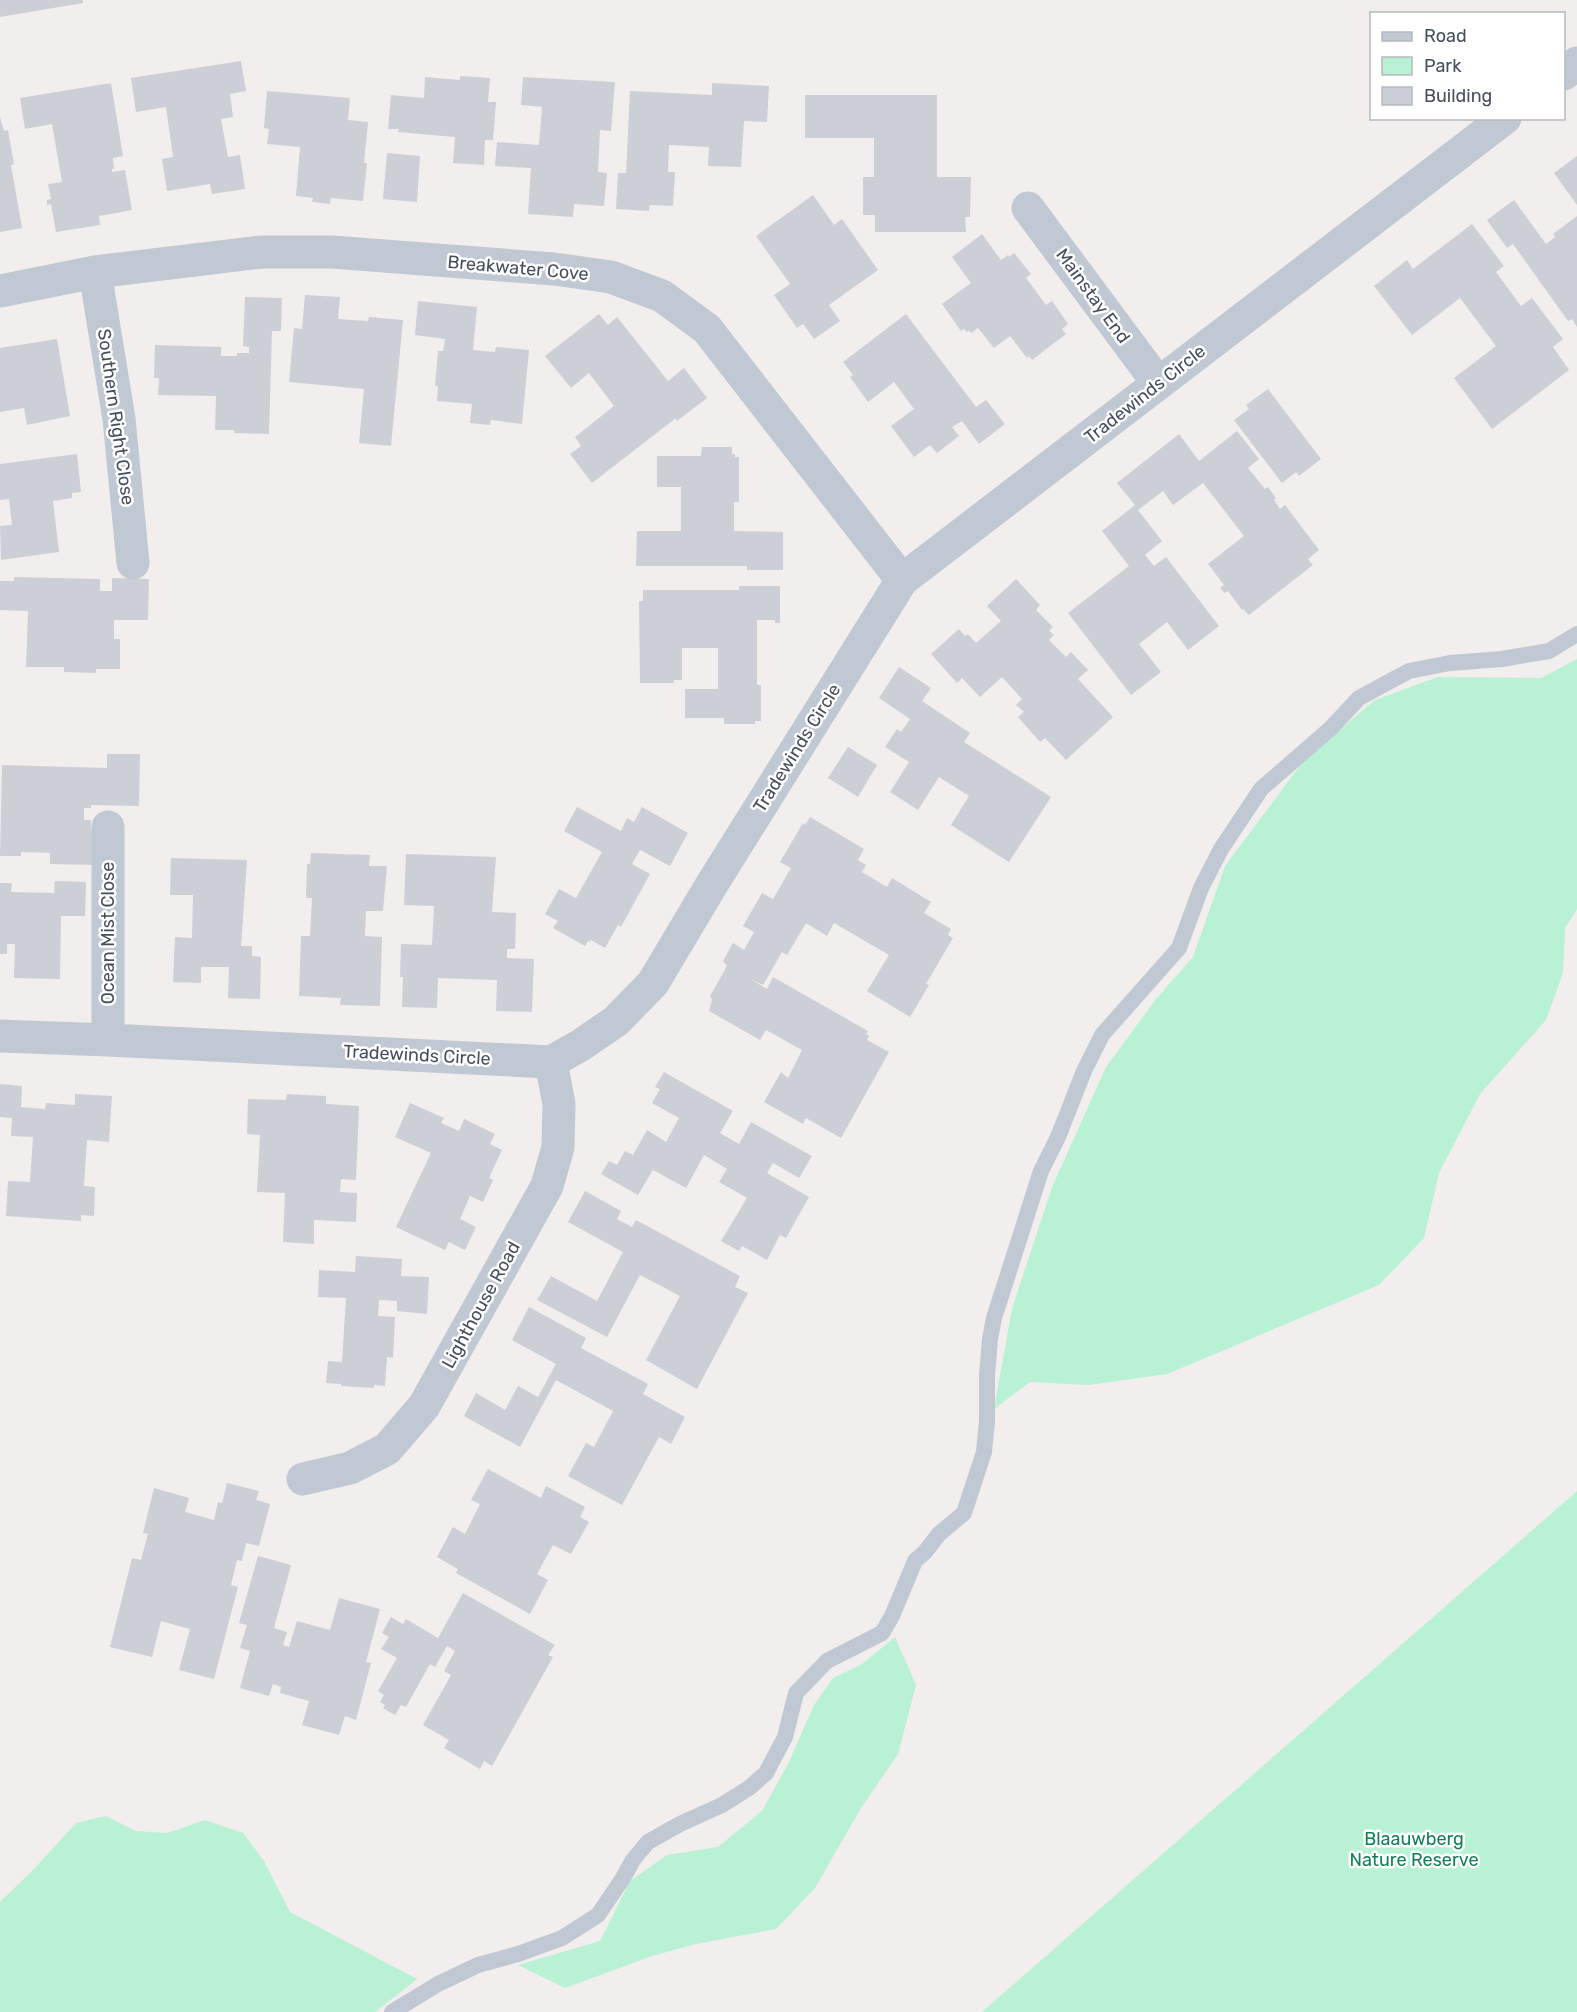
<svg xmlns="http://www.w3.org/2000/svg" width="1577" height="2012" font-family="Rubik,sans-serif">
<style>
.green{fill:#b9f1d4}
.building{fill:#cccfd6}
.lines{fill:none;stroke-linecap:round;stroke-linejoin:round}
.service{stroke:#c0c8d4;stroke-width:16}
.minor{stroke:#c0c8d4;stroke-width:33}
.labels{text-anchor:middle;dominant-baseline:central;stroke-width:5;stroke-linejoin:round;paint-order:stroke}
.street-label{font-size:18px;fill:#454f5c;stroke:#fff}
.park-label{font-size:18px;fill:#118154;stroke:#fff}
</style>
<rect width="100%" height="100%" fill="#f1eeed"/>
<!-- green -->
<path class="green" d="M 1577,659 L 1577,909 L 1565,928 L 1563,973 L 1546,1020 L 1480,1094 L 1439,1173 L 1424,1238 L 1379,1285 L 1167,1374 L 1089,1385 L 1030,1382 L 994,1409 L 1012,1309 L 1052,1187 L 1106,1067 L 1156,999 L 1193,957 L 1225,866 L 1305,759 L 1375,700 L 1438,677 L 1541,678 Z
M 1577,1491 L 1577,2012 L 982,2012 Z
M 895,1637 L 916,1685 L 898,1754 L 861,1808 L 815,1888 L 776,1929 L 696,1944 L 652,1956 L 565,1988 L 518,1965 L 600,1941 L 630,1881 L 667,1855 L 718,1847 L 762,1811 L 788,1764 L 814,1705 L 833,1678 L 862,1664 Z
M 106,1816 L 136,1831 L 167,1833 L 205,1820 L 243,1833 L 264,1861 L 290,1912 L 417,1979 L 375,2012 L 0,2012 L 0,1902 L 34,1869 L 76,1823 Z"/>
<!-- building -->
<path class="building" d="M 0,0 L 83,0 L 83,3 L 0,17 Z
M 241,61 L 246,91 L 230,94 L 233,117 L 221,119 L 228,157 L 240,155 L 245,189 L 212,194 L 210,184 L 167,191 L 162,159 L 173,157 L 166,107 L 136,112 L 131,78 Z
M 460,76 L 490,78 L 488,102 L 496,102 L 493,140 L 485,140 L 484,165 L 453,163 L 455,137 L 398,132 L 399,129 L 388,129 L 391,95 L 424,98 L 425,77 L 460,80 Z
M 523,77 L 615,82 L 611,131 L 600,130 L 598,172 L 607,173 L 604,206 L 574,204 L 573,217 L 528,214 L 531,168 L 495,166 L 497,142 L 539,145 L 542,107 L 521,105 Z
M 111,83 L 123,156 L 113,158 L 114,169 L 112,169 L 112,172 L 125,170 L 132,210 L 99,216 L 100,225 L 56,232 L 51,204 L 47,205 L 47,200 L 51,199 L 48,184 L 62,182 L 52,124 L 25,129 L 20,98 Z
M 712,83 L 769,86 L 767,122 L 744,121 L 741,167 L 708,166 L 709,147 L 669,145 L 668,172 L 675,172 L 673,206 L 650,205 L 649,211 L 616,209 L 618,173 L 626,173 L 630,91 L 712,95 Z
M 267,91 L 350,98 L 348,120 L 368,122 L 364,163 L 367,163 L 363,201 L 331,198 L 330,204 L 312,202 L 313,198 L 296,196 L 300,147 L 267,144 L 269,129 L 264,128 Z
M 805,95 L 937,95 L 937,177 L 971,177 L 970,217 L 965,217 L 966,232 L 875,232 L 875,215 L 863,215 L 863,177 L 874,177 L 874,138 L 805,138 Z
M 0,117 L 4,131 L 8,130 L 14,164 L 11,165 L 22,228 L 0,232 Z
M 387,153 L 420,156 L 417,202 L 383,199 Z
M 1577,156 L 1577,205 L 1554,173 Z
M 813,195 L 834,225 L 842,219 L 878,270 L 829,305 L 840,321 L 814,339 L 803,324 L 797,328 L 774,295 L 790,284 L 756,236 Z
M 1514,200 L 1546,244 L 1555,237 L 1553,234 L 1577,216 L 1577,327 L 1572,319 L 1568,321 L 1513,244 L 1507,248 L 1487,220 Z
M 1472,224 L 1504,266 L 1496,272 L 1521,306 L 1532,298 L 1563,339 L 1553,347 L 1569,370 L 1492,429 L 1454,378 L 1496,346 L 1460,298 L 1412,335 L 1374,286 L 1407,260 L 1413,269 Z
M 982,234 L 1001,260 L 1008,255 L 1009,257 L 1014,253 L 1031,274 L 1026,278 L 1046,305 L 1052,301 L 1068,324 L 1062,329 L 1066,334 L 1032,360 L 1029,356 L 1027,358 L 1010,336 L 994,348 L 978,328 L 971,333 L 969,330 L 967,332 L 964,329 L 961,331 L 942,304 L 971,283 L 952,257 Z
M 305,295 L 340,297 L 338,319 L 368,321 L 369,317 L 403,320 L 391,446 L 359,443 L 364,389 L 289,382 L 294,328 L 302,329 Z
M 245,297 L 282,298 L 281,331 L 272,331 L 269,434 L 234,433 L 234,430 L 215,430 L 216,396 L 158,395 L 159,378 L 154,378 L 155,345 L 221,347 L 221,356 L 237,356 L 237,353 L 249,353 L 249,347 L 243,346 Z
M 418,301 L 477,307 L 473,350 L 495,352 L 496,347 L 529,350 L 522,424 L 491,420 L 490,425 L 470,423 L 472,404 L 437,401 L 438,386 L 435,386 L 438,351 L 443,351 L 445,339 L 415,335 Z
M 599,314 L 608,325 L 617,317 L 668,381 L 684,368 L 707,398 L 677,421 L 676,418 L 592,483 L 570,454 L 581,446 L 575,437 L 614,406 L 589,373 L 571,388 L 545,356 Z
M 906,314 L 976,407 L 986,400 L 1005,424 L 979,444 L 962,421 L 952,427 L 959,436 L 937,453 L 930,445 L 914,457 L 891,426 L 914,409 L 894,382 L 868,402 L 850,377 L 853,375 L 843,362 Z
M 57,339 L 70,416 L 27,425 L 24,408 L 0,412 L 0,348 Z
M 1268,389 L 1321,459 L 1299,476 L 1296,472 L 1282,483 L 1234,420 L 1249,409 L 1246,405 Z
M 1237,431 L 1259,459 L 1248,468 L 1265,489 L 1268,487 L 1276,498 L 1274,500 L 1280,509 L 1285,505 L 1319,550 L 1308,559 L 1313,565 L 1249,615 L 1243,609 L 1242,610 L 1228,591 L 1225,593 L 1220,588 L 1224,585 L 1208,564 L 1244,536 L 1203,483 L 1173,505 L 1163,491 L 1138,510 L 1162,541 L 1145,555 L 1154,566 L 1166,557 L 1219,626 L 1188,650 L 1167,622 L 1139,644 L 1161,672 L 1131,695 L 1068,613 L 1129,566 L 1102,531 L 1135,505 L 1117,483 L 1179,434 L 1199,461 Z
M 702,447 L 732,447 L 732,454 L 735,454 L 735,457 L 739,457 L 739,502 L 734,502 L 734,531 L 783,532 L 783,570 L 747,570 L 747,566 L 636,566 L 637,531 L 681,531 L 681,487 L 657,487 L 657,456 L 701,456 Z
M 77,454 L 81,492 L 72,493 L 72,498 L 53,501 L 59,552 L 1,560 L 0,526 L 12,525 L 9,499 L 0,500 L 0,464 Z
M 14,577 L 100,579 L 100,591 L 112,591 L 112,578 L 149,579 L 148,620 L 114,620 L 114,639 L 120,639 L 120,669 L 96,669 L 96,673 L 64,672 L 64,667 L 26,667 L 28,611 L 0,610 L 0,581 L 14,581 Z
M 1016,579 L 1040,605 L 1036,610 L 1053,627 L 1049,631 L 1054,635 L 1049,640 L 1066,657 L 1071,652 L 1088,670 L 1078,679 L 1113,717 L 1066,760 L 1045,738 L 1040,742 L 1018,717 L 1024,712 L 1016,705 L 1022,699 L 1002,677 L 980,697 L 962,678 L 957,683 L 931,654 L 959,629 L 965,636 L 968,634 L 976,643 L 1001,621 L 987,606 Z
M 739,586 L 780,586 L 780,623 L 775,623 L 775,620 L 757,620 L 757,685 L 761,685 L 761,721 L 755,721 L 755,724 L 724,724 L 724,718 L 685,718 L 685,689 L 718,689 L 718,648 L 682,648 L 682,680 L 674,680 L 674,683 L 640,683 L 639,601 L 643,601 L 643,590 L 739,590 Z
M 899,667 L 931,688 L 922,701 L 970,733 L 964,742 L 1051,797 L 1009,862 L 951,825 L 969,796 L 939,777 L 918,810 L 890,792 L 909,762 L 885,747 L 897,729 L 901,732 L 910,719 L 879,698 Z
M 848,747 L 877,765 L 858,797 L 828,778 Z
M 107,754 L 140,754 L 139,806 L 91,805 L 91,808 L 84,808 L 84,820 L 91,820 L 91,830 L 95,830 L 94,865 L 50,864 L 50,853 L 21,852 L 21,856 L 0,856 L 2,765 L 107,768 Z
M 577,807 L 621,831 L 627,818 L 634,822 L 642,807 L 688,833 L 670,866 L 640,850 L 632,864 L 650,874 L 621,927 L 618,925 L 605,948 L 591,940 L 590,942 L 588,941 L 585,946 L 553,928 L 558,921 L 545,914 L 559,889 L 576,898 L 602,852 L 564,831 Z
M 810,817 L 864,849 L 858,860 L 866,865 L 862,872 L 887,887 L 892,878 L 931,902 L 924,913 L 951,929 L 948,935 L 953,938 L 926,984 L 929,985 L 910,1017 L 867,991 L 889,955 L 834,923 L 827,936 L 806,923 L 787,955 L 782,952 L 763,985 L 752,980 L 767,989 L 773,977 L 868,1031 L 866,1034 L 869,1036 L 867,1040 L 889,1052 L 841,1138 L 806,1118 L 803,1124 L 764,1102 L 781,1072 L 788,1078 L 802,1050 L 766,1030 L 760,1040 L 709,1011 L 712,1000 L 710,996 L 727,966 L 723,961 L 733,943 L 744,950 L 754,932 L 743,926 L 762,893 L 773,899 L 791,868 L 780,862 L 803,823 L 805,825 Z
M 311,853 L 370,855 L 369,866 L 387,866 L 383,911 L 366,911 L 365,936 L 382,937 L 380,1006 L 340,1005 L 341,998 L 299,996 L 301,936 L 310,936 L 312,898 L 306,898 L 307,864 L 310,864 Z
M 406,854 L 496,857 L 492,912 L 516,913 L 515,949 L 507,949 L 507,958 L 534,959 L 532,1012 L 496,1011 L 497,980 L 438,978 L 437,1008 L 402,1007 L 403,977 L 400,977 L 401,944 L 432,945 L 434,906 L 404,905 Z
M 171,858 L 247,860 L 241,946 L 252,946 L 252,956 L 261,957 L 260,999 L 228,998 L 229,967 L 201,967 L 201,983 L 173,982 L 175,937 L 192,938 L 193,895 L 170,895 Z
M 55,881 L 86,882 L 85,916 L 61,916 L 60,979 L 14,978 L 15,944 L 7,944 L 7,954 L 0,954 L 0,883 L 12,883 L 11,892 L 54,893 Z
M 664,1072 L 733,1111 L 720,1133 L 739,1144 L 751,1122 L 812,1156 L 799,1178 L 773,1163 L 767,1173 L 809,1197 L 786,1238 L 780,1235 L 767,1260 L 742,1246 L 739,1251 L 721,1241 L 747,1198 L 719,1182 L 727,1169 L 704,1155 L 686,1188 L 653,1170 L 638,1195 L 601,1174 L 609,1161 L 617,1165 L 625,1151 L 633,1155 L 647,1130 L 666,1142 L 679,1118 L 652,1103 L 660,1089 L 655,1087 Z
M 0,1084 L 22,1086 L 21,1107 L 45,1109 L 46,1103 L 75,1105 L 75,1094 L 112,1096 L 109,1142 L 87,1140 L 84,1186 L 95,1187 L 94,1216 L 81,1215 L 81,1221 L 6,1216 L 8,1181 L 30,1182 L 33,1137 L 11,1136 L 12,1118 L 0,1117 Z
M 287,1094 L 326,1096 L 326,1104 L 359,1106 L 356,1180 L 341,1179 L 340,1192 L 357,1193 L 356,1222 L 314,1220 L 314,1244 L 283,1242 L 285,1193 L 257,1192 L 260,1135 L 247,1134 L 248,1099 L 286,1100 Z
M 410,1103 L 444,1118 L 441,1123 L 459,1131 L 464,1119 L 495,1134 L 490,1144 L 502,1150 L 489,1178 L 493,1180 L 483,1202 L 470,1196 L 460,1219 L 476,1227 L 465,1250 L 449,1242 L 445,1250 L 396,1227 L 431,1153 L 395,1137 Z
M 585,1191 L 621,1211 L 617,1219 L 632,1227 L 636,1220 L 740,1276 L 735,1287 L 748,1293 L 697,1389 L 646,1360 L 680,1296 L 640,1275 L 607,1337 L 537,1300 L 551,1276 L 597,1301 L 623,1252 L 568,1222 Z
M 356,1256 L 402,1259 L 401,1276 L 429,1277 L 427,1314 L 397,1311 L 397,1301 L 379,1300 L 378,1316 L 395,1317 L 393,1358 L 387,1357 L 385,1386 L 374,1385 L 374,1388 L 341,1386 L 341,1384 L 326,1383 L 328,1361 L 342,1362 L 346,1298 L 318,1297 L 319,1270 L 355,1272 Z
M 529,1307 L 586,1338 L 581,1348 L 648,1384 L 643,1394 L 685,1417 L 671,1444 L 659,1437 L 622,1505 L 568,1476 L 586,1443 L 594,1447 L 613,1411 L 556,1380 L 520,1447 L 464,1416 L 476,1393 L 505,1410 L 518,1386 L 538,1397 L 556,1364 L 512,1340 Z
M 488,1469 L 541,1498 L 546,1486 L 585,1507 L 580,1517 L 589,1522 L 571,1554 L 553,1545 L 537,1574 L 548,1580 L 530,1614 L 456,1573 L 458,1569 L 437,1557 L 453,1527 L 465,1534 L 480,1504 L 471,1500 Z
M 227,1483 L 259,1491 L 256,1500 L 270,1504 L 259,1546 L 246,1543 L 242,1561 L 237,1560 L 231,1585 L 238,1587 L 214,1679 L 179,1670 L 190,1629 L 161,1621 L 152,1657 L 110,1647 L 132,1558 L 141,1560 L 148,1534 L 143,1533 L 154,1488 L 189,1498 L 185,1512 L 214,1520 L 218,1502 L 222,1503 Z
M 258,1556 L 291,1565 L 274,1628 L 287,1632 L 283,1645 L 289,1647 L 297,1621 L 330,1630 L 339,1598 L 380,1609 L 366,1662 L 371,1663 L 356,1720 L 345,1716 L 339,1735 L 302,1725 L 309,1701 L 280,1693 L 281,1687 L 273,1684 L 269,1696 L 240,1688 L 250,1651 L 240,1648 L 247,1625 L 239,1623 Z
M 463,1593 L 555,1645 L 548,1655 L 553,1657 L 492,1766 L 484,1761 L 480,1769 L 444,1748 L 449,1740 L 423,1725 L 451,1675 L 444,1671 L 455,1651 L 447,1646 L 435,1667 L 430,1664 L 406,1707 L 401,1705 L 395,1715 L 383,1708 L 385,1705 L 380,1702 L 384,1695 L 378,1691 L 397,1658 L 381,1649 L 389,1637 L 382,1633 L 391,1617 L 403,1624 L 406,1619 L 438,1638 Z"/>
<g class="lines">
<!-- service -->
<path class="service" d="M 392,2012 L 438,1984 L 478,1965 L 518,1954 L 562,1938 L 598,1915 L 623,1878 L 633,1860 L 648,1842 L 680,1824 L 722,1805 L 749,1788 L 766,1773 L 785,1737 L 796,1693 L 827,1661 L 882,1633 L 892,1616 L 915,1561 L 925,1552 L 939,1534 L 964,1513 L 984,1452 L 987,1421 L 987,1375 L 990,1339 L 994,1318 L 1041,1171 L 1058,1137 L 1084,1071 L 1102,1035 L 1179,948 L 1201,888 L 1221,849 L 1261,789 L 1331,728 L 1359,698 L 1409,671 L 1450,663 L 1502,659 L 1549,651 L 1577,634"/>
<!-- minor -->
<path class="minor" d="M 1564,74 L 1577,63
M 1028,208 L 1158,383
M 95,272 L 119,419 L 133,563
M 0,291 L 95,272 L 262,252 L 332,252 L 554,269 L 611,277 L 662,296 L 707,329 L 902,580
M 0,1036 L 108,1040 L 551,1062 L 581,1045 L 616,1021 L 653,983 L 712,884 L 902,580 L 1505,118
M 108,1040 L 108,827
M 303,1479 L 350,1468 L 387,1449 L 424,1406 L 547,1186 L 558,1147 L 559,1104 L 551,1062"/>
</g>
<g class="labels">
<!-- street labels -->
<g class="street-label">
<text transform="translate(518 268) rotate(5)">Breakwater Cove</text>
<text transform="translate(1093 296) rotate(54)">Mainstay End</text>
<text transform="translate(1145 394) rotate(-38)">Tradewinds Circle</text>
<text transform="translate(116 417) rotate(82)">Southern Right Close</text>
<text transform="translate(797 748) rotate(-58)">Tradewinds Circle</text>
<text transform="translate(108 933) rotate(-90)">Ocean Mist Close</text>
<text transform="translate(417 1055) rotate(3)">Tradewinds Circle</text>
<text transform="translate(481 1305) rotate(-61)">Lighthouse Road</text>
</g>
<!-- park labels -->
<g class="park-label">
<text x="1414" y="1839">Blaauwberg<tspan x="1414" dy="21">Nature Reserve</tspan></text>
</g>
</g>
<!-- legend -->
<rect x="1370" y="12" width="195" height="108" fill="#ffffff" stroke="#b5b9be" stroke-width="1.5"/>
<rect x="1382" y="32" width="30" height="9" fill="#c0c8d4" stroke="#b5b9be" stroke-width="1.5"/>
<text x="1424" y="42" font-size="18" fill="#454f5c">Road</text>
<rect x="1382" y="57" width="30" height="18" fill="#b9f1d4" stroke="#b5b9be" stroke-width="1.5"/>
<text x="1424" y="72" font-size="18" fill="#454f5c">Park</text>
<rect x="1382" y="87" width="30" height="18" fill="#cccfd6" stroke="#b5b9be" stroke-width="1.5"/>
<text x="1424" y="102" font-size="18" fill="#454f5c">Building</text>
</svg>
